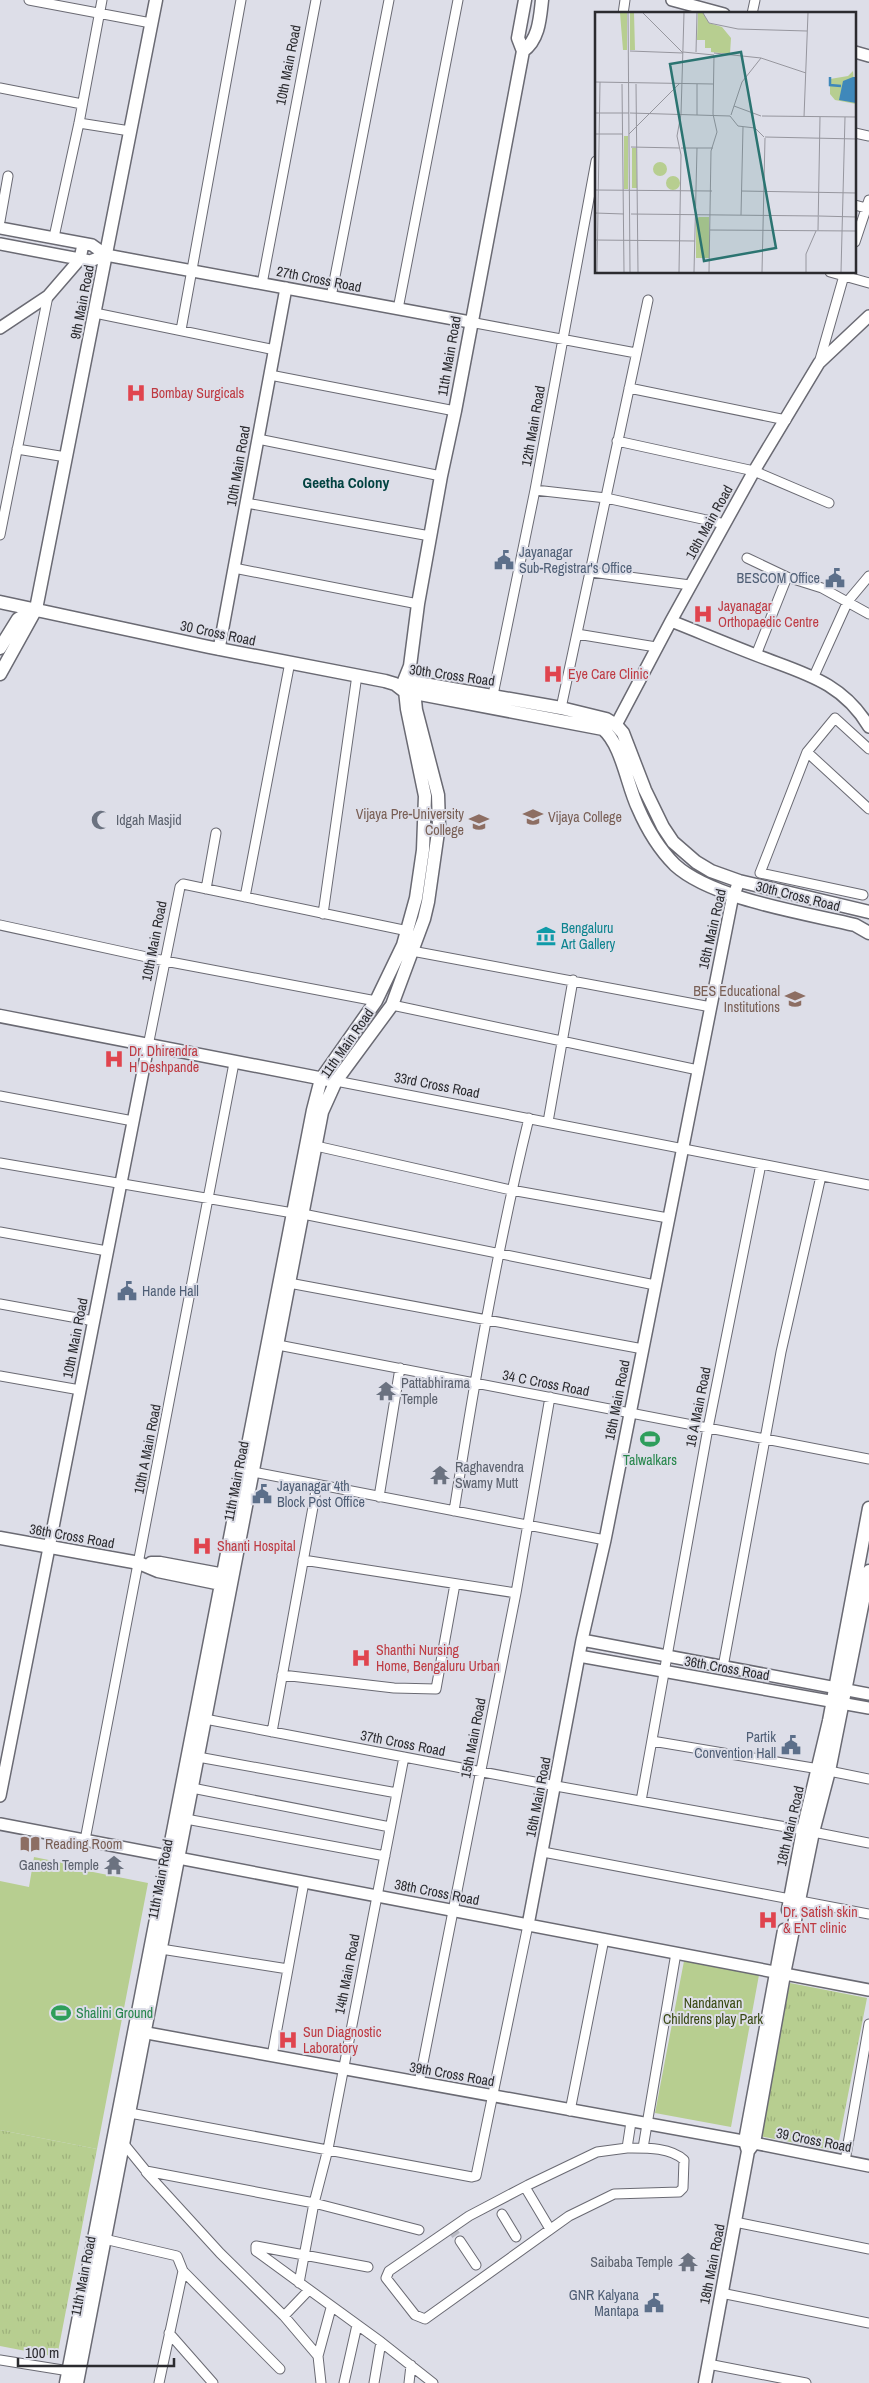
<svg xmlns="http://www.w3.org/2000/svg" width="869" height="2383" font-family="'Archivo Narrow',sans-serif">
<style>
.park{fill:url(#park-tufts)}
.garden{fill:#b7ce90}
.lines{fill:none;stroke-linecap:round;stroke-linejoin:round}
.minor-tunnel{stroke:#b9bac3;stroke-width:9;stroke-dasharray:9 4.5;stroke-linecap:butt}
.minor-casing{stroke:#6a6a73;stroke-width:11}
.tertiary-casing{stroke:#6a6a73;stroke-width:14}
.secondary-casing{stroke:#6a6a73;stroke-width:15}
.minor{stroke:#fff;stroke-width:9}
.tertiary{stroke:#fff;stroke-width:11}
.secondary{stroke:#fff;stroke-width:12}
.labels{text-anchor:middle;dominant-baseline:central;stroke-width:4;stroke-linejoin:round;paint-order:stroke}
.street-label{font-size:14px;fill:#2b2b2f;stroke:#dddee8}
.health-label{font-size:14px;fill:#be3a42;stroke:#dddee8;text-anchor:start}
.service-label{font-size:14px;fill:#4e5e75;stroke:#dddee8;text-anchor:start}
.education-label{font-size:14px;fill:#785e54;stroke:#dddee8;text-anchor:end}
.worship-label{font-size:14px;fill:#5b616d;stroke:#dddee8;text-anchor:start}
.culture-label{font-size:14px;fill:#0d838f;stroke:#dddee8;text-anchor:start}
.leisure-label{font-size:14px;fill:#27864d;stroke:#dddee8}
.park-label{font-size:14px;fill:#394912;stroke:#dddee8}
.neighbourhood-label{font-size:15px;font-weight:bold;fill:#004240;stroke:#dddee8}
.inset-river{fill:none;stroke:#3f88ba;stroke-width:2.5}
.inset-road{fill:none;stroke:#96969e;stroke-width:1}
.view{fill:#2b7471;fill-opacity:0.15;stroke:#2b7471;stroke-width:2.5}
.inset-edge{fill:none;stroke:#2b2b2f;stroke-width:2.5}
</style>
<defs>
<pattern id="park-tufts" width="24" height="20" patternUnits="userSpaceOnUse" patternTransform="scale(1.25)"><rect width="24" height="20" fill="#b7ce90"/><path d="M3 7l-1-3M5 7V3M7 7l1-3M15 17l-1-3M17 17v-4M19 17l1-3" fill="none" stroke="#9eb17c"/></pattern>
</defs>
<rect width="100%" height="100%" fill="#dddee8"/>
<!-- park -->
<path class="park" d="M 790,1983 L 867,1998 L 837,2151 L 760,2136 Z
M 0,2130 L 97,2149 L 57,2357 L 0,2346 Z"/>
<!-- garden -->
<path class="garden" d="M 34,1857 L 88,1868 L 88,1871 L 148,1883 L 97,2149 L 0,2130 L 0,1881 L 29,1887 Z
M 684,1961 L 759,1975 L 731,2127 L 655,2113 Z"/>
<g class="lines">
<!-- minor-tunnel -->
<path class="minor-tunnel" d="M 451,2228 L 460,2241"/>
<defs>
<path id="minor" d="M 29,0 L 151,23
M 623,14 L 625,0
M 752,14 L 755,0
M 0,88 L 82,104
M 79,123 L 130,131
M 855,133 L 869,136
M 855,205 L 869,209
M 0,221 L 8,176
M 54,237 L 79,123 L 102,0
M 855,242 L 869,200
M 830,272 L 869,283
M 262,284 L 316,0
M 331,297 L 389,0
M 398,309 L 458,0
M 95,313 L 275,350
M 470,322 L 636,353
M 181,330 L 241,0
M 819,363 L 845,272
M 270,375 L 455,411
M 629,388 L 786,420
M 258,439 L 441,476
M 617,441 L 754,471 L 829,503
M 17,449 L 66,457
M 535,490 L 606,498 L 725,524
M 246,503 L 430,536
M 0,535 L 48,296
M 747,558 L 787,577 L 822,588 L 869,614
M 234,568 L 418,604
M 591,572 L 690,585
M 577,634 L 656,647
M 756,655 L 787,577
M 814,676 L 848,601 L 869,576
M 493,695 L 535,490 L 596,161
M 561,708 L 648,300
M 807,752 L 869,809
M 206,889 L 216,833
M 863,895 L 760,873 L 807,752 L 835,718 L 869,749
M 245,897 L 290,662
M 323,914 L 357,675
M 0,925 L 165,961 L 376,1001
M 412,951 L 711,1007
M 392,1005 L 698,1070
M 148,1046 L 180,887 L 183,884 L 408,931
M 336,1081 L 869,1185
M 0,1096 L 133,1121
M 548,1122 L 573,980
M 316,1146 L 511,1190 L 668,1218
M 0,1163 L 293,1213
M 303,1214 L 655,1285
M 0,1232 L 107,1251
M 289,1283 L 643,1349
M 0,1304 L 94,1321
M 278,1345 L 869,1459
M 0,1376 L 80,1390
M 253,1472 L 605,1540
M 379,1497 L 400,1368
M 454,1511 C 475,1379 497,1248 529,1118
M 303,1560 L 516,1593
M 723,1667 L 781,1352 L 821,1176
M 282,1675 L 394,1688 L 436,1689 L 455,1584
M 205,1719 L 556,1786 L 803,1830
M 272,1732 L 317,1485
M 652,1741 L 819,1769
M 198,1757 L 397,1793
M 829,1771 L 869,1779
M 192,1788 L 390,1827
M 641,1801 L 708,1428 L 761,1164
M 186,1819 L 385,1856
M 813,1832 L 869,1843
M 85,1840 L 234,1063
M 543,1852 L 869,1914
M 161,1949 L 288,1969
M 272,2056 L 304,1882
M 419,2083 L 516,1593 L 550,1397
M 570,2111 L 604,1939
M 130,2113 L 472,2177 L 476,2176 L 528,1925
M 124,2144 L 146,2171 L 314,2203 L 419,2230
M 627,2148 C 645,2148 670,2147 684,2160 L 683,2188 L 679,2192 L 614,2194 L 569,2216 L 425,2319 L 415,2315 L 386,2278 L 389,2271 L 469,2216 L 528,2185 L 597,2152 Z
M 627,2148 L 631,2122
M 643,2148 L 676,1953
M 845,2161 L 869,2024
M 146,2172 L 220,2253 L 284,2316 L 318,2356 L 321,2383
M 525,2187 L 550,2229
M 502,2214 L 516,2237
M 735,2222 L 869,2249
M 100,2238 L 177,2256 L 183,2271 L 159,2383
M 460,2241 L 476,2265
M 368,2267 L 256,2246 L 256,2251 L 381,2342 L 433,2383
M 183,2271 L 280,2369
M 299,2283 L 314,2203 L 328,2149 L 404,1757
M 721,2293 L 869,2323
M 284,2316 L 308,2291
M 169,2333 L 213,2383
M 318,2356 L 331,2308
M 0,2360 L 69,2371
M 708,2364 L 806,2383
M 344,2383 L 357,2325
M 374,2383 L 381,2342
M 409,2383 L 411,2365"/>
<path id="tertiary" d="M 672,0 L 724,14
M 855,52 L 869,56
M 0,228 L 92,245 L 106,255 L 470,322
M 0,244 L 90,261 L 106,255
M 0,328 L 48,296 L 80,259 L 83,244
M 671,621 C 699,632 727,644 756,655 C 802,673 842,681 869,727
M 219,649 L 286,288
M 616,725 L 671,621 L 754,471 L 819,363 L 869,316
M 582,1640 L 869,1694
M 579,1656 L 869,1708
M 0,1796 L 148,1046
M 0,1824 L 869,1990
M 528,1925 L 582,1640 L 605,1540 L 732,900 L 739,881
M 136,2031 L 754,2143 L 869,2166"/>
<path id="secondary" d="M 523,51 C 539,40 540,18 542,0
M 0,602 L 209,647 L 385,681 L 395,684 L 404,691 L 603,729 C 622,745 627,785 638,808 C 647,829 659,849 675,865 C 712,899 805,913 855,925 L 869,933
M 0,648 L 18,619 L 36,609
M 0,674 L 36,609 L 156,0
M 407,681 L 561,708 L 606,719 L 616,725 L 623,733 L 645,790 L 663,827 L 673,842 L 696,862 L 711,871 L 739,881 L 869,912
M 0,1016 L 329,1080
M 0,1538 L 139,1563 L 158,1571 L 226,1585
M 151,1563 L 160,1563 L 230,1576
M 788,1910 L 803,1830 L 829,1721 L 869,1508
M 748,2151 L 745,2141 L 784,1930
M 66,2383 L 313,1110 L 321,1079 L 376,1001 L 403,945 L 416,898 L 423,850 L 425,796 L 407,709 L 404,681 L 410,666 L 418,604 L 441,476 L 455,411 L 523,51 L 518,38 L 525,0
M 77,2383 L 322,1112 L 336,1081 L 392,1005 L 424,919 L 428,902 L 439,825 L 438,795 L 416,710 L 413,681
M 705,2383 L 748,2151 L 754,2143 L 785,1969 L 813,1832 L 829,1771 L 869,1571"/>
</defs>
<!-- minor casing -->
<use href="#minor" class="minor-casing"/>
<!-- tertiary casing -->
<use href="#tertiary" class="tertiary-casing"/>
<!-- secondary casing -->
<use href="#secondary" class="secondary-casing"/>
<!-- minor -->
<use href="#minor" class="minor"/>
<!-- tertiary -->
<use href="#tertiary" class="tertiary"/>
<!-- secondary -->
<use href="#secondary" class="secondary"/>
</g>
<!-- icons -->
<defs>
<symbol id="hospital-bare" viewBox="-9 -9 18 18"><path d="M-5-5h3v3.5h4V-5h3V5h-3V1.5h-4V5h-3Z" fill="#e0444e" stroke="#dddee8" stroke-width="2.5" paint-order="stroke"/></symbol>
<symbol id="civic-bare" viewBox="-9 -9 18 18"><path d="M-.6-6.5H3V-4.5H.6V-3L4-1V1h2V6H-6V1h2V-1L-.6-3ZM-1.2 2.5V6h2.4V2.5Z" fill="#5c6f8a" stroke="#dddee8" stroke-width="2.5" paint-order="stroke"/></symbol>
<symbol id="university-bare" viewBox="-9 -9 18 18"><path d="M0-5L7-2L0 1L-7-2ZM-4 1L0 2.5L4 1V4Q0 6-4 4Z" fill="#8d6e63" stroke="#dddee8" stroke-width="2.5" paint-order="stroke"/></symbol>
<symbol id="mosque-bare" viewBox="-9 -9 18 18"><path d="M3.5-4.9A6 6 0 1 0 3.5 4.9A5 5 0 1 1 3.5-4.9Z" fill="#6b7280" stroke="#dddee8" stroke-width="2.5" paint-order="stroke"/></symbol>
<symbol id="museum-bare" viewBox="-9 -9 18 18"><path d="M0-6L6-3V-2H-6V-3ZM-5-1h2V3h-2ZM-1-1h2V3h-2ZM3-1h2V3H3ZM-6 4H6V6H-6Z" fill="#0f9aa8" stroke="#dddee8" stroke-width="2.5" paint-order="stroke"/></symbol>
<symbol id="temple-bare" viewBox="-9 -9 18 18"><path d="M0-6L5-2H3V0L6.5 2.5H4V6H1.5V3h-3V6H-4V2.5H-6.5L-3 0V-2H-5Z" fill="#6b7280" stroke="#dddee8" stroke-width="2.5" paint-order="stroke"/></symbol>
<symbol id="stadium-bare" viewBox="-9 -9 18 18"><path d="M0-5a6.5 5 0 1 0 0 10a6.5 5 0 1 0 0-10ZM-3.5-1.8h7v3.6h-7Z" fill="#2e9e5b" stroke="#dddee8" stroke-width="2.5" paint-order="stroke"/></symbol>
<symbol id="library-bare" viewBox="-9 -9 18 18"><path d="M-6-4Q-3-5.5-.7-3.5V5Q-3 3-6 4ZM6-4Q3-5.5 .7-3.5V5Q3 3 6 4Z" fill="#8d6e63" stroke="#dddee8" stroke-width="2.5" paint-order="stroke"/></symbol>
</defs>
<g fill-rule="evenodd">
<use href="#hospital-bare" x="122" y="379" width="28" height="28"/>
<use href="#civic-bare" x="490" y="546" width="28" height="28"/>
<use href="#civic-bare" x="821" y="564" width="28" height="28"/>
<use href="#hospital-bare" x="689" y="600" width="28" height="28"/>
<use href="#hospital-bare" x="539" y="660" width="28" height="28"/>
<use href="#university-bare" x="519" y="803" width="28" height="28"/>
<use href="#mosque-bare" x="87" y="806" width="28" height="28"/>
<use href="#university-bare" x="465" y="808" width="28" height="28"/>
<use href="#museum-bare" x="532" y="922" width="28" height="28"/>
<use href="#university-bare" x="781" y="985" width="28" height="28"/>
<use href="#hospital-bare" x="100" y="1045" width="28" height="28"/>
<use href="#civic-bare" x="113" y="1277" width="28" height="28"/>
<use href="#temple-bare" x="372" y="1377" width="28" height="28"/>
<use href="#stadium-bare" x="636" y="1425" width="28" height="28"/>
<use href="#temple-bare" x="426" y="1461" width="28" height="28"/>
<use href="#civic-bare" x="248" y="1480" width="28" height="28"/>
<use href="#hospital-bare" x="188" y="1532" width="28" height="28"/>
<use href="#hospital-bare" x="347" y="1644" width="28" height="28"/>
<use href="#civic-bare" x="777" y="1731" width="28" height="28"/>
<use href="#library-bare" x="16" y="1830" width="28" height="28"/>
<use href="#temple-bare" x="100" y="1851" width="28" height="28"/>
<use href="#hospital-bare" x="754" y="1906" width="28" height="28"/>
<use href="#stadium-bare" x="47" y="1999" width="28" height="28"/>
<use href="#hospital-bare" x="274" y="2026" width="28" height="28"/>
<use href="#temple-bare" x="674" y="2248" width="28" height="28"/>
<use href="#civic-bare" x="640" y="2289" width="28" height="28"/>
</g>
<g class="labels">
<!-- street labels -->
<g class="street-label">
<text transform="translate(288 65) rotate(-79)">10th Main Road</text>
<text transform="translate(319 279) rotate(11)">27th Cross Road</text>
<text transform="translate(82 302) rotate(-79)">9th Main Road</text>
<text transform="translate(449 356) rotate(-80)">11th Main Road</text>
<text transform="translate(533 426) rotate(-80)">12th Main Road</text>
<text transform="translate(238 466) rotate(-80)">10th Main Road</text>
<text transform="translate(709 522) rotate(-61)">16th Main Road</text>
<text transform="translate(218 633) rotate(12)">30 Cross Road</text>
<text transform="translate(452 675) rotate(8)">30th Cross Road</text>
<text transform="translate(798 896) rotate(14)">30th Cross Road</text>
<text transform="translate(712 929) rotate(-77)">16th Main Road</text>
<text transform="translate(154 941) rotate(-79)">10th Main Road</text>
<text transform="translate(347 1043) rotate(-55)">11th Main Road</text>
<text transform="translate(437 1085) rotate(11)">33rd Cross Road</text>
<text transform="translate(75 1338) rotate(-79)">10th Main Road</text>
<text transform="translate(546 1383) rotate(11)">34 C Cross Road</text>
<text transform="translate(617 1400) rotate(-79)">16th Main Road</text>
<text transform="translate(698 1407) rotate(-79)">16 A Main Road</text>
<text transform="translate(147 1449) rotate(-79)">10th A Main Road</text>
<text transform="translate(236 1481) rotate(-79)">11th Main Road</text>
<text transform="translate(72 1536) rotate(10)">36th Cross Road</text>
<text transform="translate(727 1668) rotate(10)">36th Cross Road</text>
<text transform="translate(473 1738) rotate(-79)">15th Main Road</text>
<text transform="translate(403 1743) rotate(11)">37th Cross Road</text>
<text transform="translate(538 1797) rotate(-79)">16th Main Road</text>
<text transform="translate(790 1826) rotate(-77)">18th Main Road</text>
<text transform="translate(160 1879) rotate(-79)">11th Main Road</text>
<text transform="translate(437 1892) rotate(11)">38th Cross Road</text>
<text transform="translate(347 1974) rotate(-79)">14th Main Road</text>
<text transform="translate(452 2074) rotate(10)">39th Cross Road</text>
<text transform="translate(814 2140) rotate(11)">39 Cross Road</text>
<text transform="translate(712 2264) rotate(-79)">18th Main Road</text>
<text transform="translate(83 2276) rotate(-79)">11th Main Road</text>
</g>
<!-- health labels -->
<g class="health-label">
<text x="151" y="393">Bombay Surgicals</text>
<text x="718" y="606">Jayanagar<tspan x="718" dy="16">Orthopaedic Centre</tspan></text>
<text x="568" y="674">Eye Care Clinic</text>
<text x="129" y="1051">Dr. Dhirendra<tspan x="129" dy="16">H Deshpande</tspan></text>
<text x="217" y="1546">Shanti Hospital</text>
<text x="376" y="1650">Shanthi Nursing<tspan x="376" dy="16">Home, Bengaluru Urban</tspan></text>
<text x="783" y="1912">Dr. Satish skin<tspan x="783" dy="16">&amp; ENT clinic</tspan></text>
<text x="303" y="2032">Sun Diagnostic<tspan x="303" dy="16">Laboratory</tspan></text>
</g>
<!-- service labels -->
<g class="service-label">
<text x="519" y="552">Jayanagar<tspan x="519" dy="16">Sub-Registrar's Office</tspan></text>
<text x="820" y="578" text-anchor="end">BESCOM Office</text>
<text x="142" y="1291">Hande Hall</text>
<text x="277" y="1486">Jayanagar 4th<tspan x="277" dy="16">Block Post Office</tspan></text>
<text x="776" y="1737" text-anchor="end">Partik<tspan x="776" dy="16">Convention Hall</tspan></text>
<text x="639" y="2295" text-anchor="end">GNR Kalyana<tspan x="639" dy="16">Mantapa</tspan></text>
</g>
<!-- education labels -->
<g class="education-label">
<text x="464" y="814">Vijaya Pre-University<tspan x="464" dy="16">College</tspan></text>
<text x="548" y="817" text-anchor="start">Vijaya College</text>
<text x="780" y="991">BES Educational<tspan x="780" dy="16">Institutions</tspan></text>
<text x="45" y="1844" text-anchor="start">Reading Room</text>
</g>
<!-- worship labels -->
<g class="worship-label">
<text x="116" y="820">Idgah Masjid</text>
<text x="401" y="1383">Pattabhirama<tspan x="401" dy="16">Temple</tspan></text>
<text x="455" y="1467">Raghavendra<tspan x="455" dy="16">Swamy Mutt</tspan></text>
<text x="99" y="1865" text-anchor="end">Ganesh Temple</text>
<text x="673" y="2262" text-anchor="end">Saibaba Temple</text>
</g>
<!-- culture labels -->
<g class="culture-label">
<text x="561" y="928">Bengaluru<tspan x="561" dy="16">Art Gallery</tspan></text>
</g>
<!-- leisure labels -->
<g class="leisure-label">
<text x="650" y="1460">Talwalkars</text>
<text x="76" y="2013" text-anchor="start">Shalini Ground</text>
</g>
<!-- park labels -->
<g class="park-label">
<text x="713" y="2003">Nandanvan<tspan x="713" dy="16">Childrens play Park</tspan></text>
</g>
<!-- neighbourhood labels -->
<g class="neighbourhood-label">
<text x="346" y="482">Geetha Colony</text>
</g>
</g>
<!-- overview -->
<g transform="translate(595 12)">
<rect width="261" height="261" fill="#dddee8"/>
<path d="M 25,1 L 32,1 L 32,38 L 28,38 ZM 35,1 L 39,1 L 40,38 L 35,38 ZM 258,59 L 261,92 L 240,88 L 235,82 L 235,67 L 253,64 ZM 29,124 L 33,124 L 33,177 L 29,177 ZM 37,136 L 41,136 L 42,176 L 37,176 ZM58 157a7 7 0 1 1 14 0a7 7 0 1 1-14 0ZM 101,228 L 114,228 L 114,246 L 101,246 Z" fill="#b7ce90"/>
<path d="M 103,1 L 108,1 L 114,11 L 127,15 L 136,26 L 135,42 L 116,40 L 116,36 L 110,36 L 110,28 L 102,28 ZM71 171a7 7 0 1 1 14 0a7 7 0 1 1-14 0ZM 104,205 L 114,205 L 114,228 L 101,228 L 101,207 Z" fill="#b7ce90"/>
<path d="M 258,65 L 261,65 L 261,91 L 244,88 L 248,69 Z" fill="#3f88ba"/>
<path class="inset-river" d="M 235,65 L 235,73 L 246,74"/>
<path class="inset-road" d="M 33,1 L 35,260M 48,1 L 88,41M 108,1 L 114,11 L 143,17 L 212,19M 35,39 L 88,41M 88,40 L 119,43 L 118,102 L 122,120 L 116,139 L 114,260M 101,40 L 102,1M 119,41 L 166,46 L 211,61M 0,70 L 118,72M 27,72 L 29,260M 41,72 L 43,260M 139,94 L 166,104M 0,101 L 34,101M 35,101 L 135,104 L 143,114 L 160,116 L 169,125M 102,103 L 102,72M 136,103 L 147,70 L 166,46M 167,104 L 262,105M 209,105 L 213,1M 0,122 L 28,122M 34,122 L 85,71M 170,125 L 262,127M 36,135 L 84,136M 86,136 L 118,136M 0,178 L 117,179M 146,179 L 262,181M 0,201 L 29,202M 36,202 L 223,204M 146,203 L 148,115M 224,204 L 262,205M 115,218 L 262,219M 223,218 L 225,105M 0,228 L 100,229M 2,260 L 5,70M 84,260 L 86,143 L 82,124 L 86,102 L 89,1M 99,260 L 102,136M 167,260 L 170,126M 211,260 L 211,242 L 221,219M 246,260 L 250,105"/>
<path class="view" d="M 146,40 L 181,236 L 109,249 L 75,52 Z"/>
<rect width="261" height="261" class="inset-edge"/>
</g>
<!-- scale -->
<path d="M18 2358v8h156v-8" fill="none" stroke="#2b2b2f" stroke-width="2.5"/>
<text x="25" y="2358" font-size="15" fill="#2b2b2f" stroke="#dddee8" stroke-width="4" paint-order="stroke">100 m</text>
</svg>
